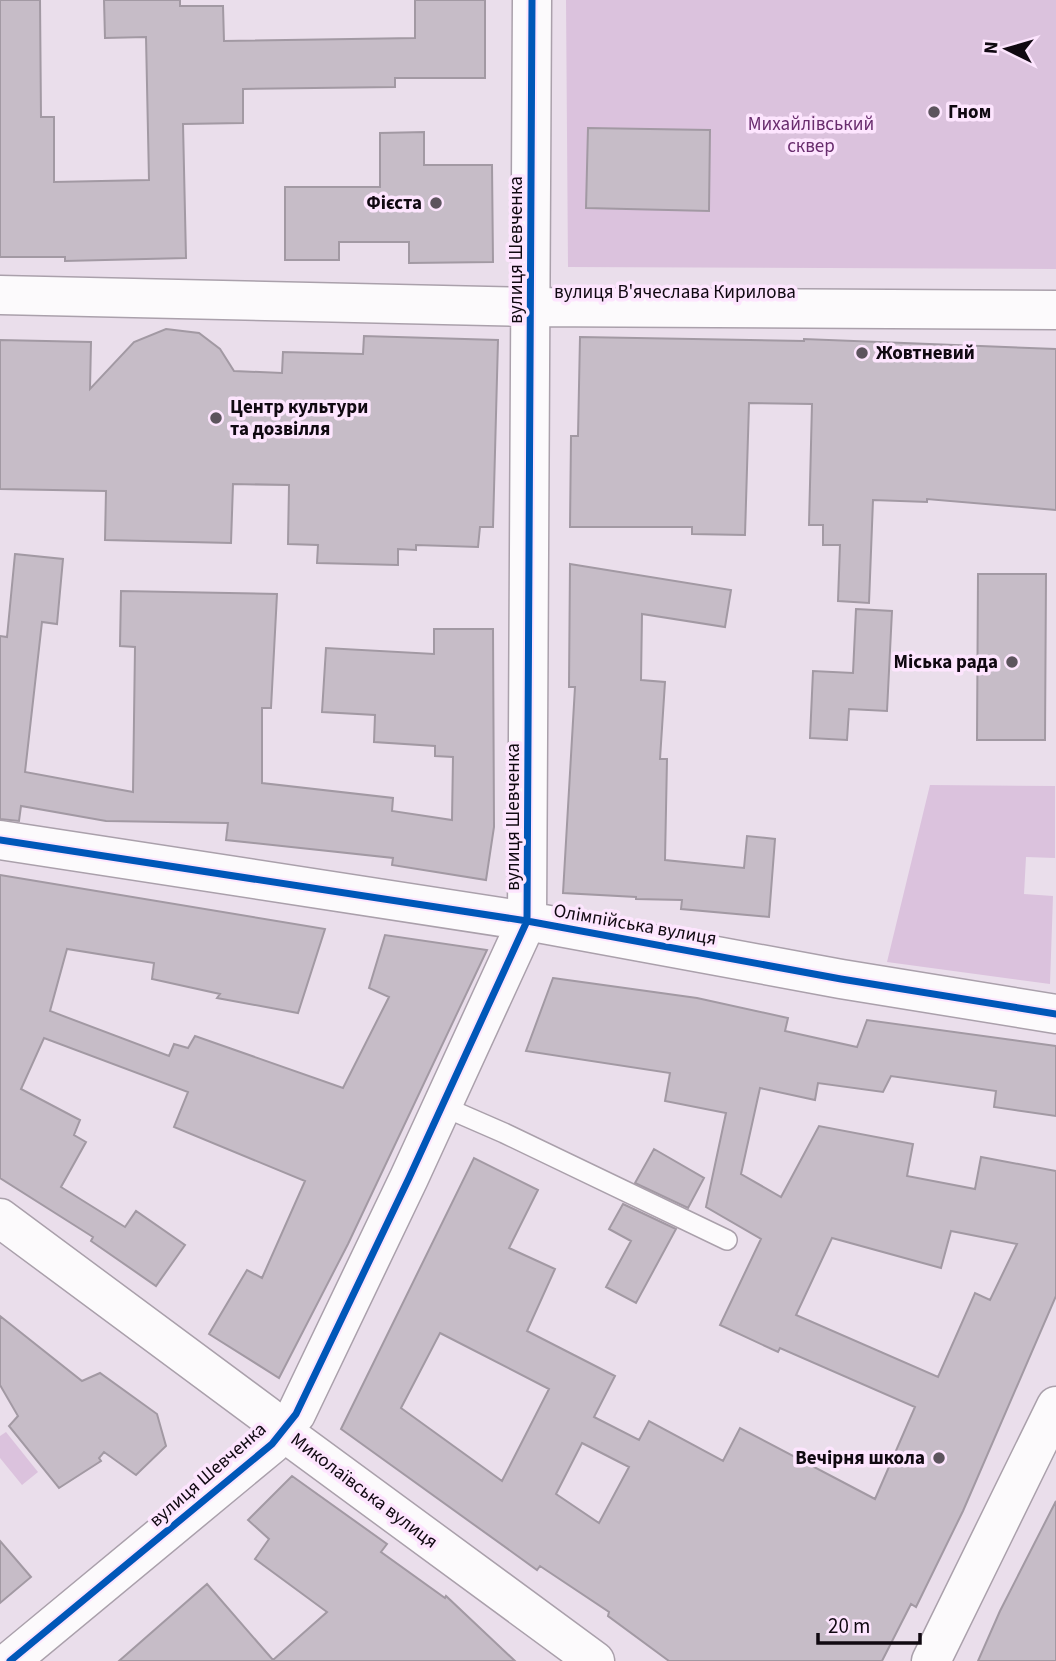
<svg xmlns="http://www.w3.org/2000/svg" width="1056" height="1661" font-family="'Source Sans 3',sans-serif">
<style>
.green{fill:#dbc2dd}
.building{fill:#c6bcc7;stroke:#a299a3;stroke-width:2;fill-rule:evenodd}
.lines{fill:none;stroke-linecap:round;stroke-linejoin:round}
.lane-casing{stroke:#aaa0ab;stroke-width:22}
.street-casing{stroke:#aaa0ab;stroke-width:41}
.lane{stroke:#fcfafc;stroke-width:19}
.street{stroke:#fcfafc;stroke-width:38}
.cycleway-casing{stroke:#fde5fe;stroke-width:11}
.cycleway{stroke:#0057b8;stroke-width:7}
.poi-dot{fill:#5c545d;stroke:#fde5fe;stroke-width:2.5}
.labels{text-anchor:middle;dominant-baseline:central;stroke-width:7;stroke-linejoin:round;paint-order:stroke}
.poi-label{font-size:19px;font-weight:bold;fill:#100911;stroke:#fde5fe;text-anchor:start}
.park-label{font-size:19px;fill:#692d6e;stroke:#fde5fe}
.street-label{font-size:19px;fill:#100911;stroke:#fde5fe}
</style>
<rect width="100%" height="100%" fill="#eadeeb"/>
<!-- green -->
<path class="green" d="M 566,0 L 1056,0 L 1056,269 L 568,267 Z
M 930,785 L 1055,786 L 1055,858 L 1026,857 L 1024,894 L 1053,896 L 1050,984 L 887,962 Z
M 6,1432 L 38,1472 L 22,1485 L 0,1458 L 0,1436 Z"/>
<!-- building -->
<path class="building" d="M 0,0 L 40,0 L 41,117 L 54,117 L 54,182 L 149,180 L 146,37 L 105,38 L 104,0 L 180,0 L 180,6 L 223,6 L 224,41 L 415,38 L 415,0 L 485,0 L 485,78 L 395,78 L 395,87 L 243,89 L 243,123 L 183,124 L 186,258 L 65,261 L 65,257 L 0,257 Z
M 588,128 L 710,130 L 709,211 L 586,208 Z
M 424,132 L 424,165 L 492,165 L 493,262 L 409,263 L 409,242 L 339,242 L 339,260 L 285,260 L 285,187 L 380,187 L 380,133 Z
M 166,329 L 199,333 L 220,349 L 234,371 L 282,373 L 283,352 L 363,354 L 364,336 L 498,340 L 493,527 L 480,527 L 478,547 L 416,545 L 416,550 L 398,549 L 398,565 L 317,563 L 318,545 L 288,544 L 289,485 L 233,484 L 231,543 L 105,540 L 106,491 L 0,489 L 0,340 L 91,342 L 90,389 L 134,342 Z
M 580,337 L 804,341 L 804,339 L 1056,349 L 1056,510 L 927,499 L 927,502 L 873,500 L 869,603 L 838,601 L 840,545 L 823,545 L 823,525 L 809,525 L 812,404 L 749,403 L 745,535 L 692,534 L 692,527 L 570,527 L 571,436 L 578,436 Z
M 15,554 L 63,559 L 57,624 L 42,622 L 25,772 L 133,792 L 135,647 L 120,646 L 121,591 L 277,594 L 271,708 L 262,708 L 262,783 L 393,798 L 392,811 L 452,820 L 453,757 L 435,756 L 435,746 L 374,742 L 375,715 L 322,712 L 326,648 L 434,654 L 434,629 L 493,629 L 494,827 L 486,880 L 392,865 L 393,858 L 226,840 L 228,823 L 106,821 L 21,806 L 19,821 L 0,819 L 0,636 L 7,637 Z
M 570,564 L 731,590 L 725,627 L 642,614 L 641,680 L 665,682 L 660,759 L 667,759 L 665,860 L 744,868 L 747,836 L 775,839 L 769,917 L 681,909 L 682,900 L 636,899 L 636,897 L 563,893 L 575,687 L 569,687 Z
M 978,574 L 1046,574 L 1045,740 L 977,740 Z
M 856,609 L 892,611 L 887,711 L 849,709 L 847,740 L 810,738 L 813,671 L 853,673 Z
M 0,875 L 325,929 L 298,1013 L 217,998 L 220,994 L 152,979 L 154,963 L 67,949 L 50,1011 L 169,1056 L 174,1044 L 188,1048 L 195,1036 L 343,1088 L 389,997 L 369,988 L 385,935 L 487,950 L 348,1244 L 279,1378 L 209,1334 L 247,1270 L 262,1278 L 305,1181 L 174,1127 L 188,1092 L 44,1038 L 21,1089 L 80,1120 L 74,1135 L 86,1142 L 61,1187 L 125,1227 L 136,1211 L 185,1245 L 156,1286 L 91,1241 L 93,1237 L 0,1178 Z
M 553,978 L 697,998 L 788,1018 L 785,1031 L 857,1047 L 867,1020 L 1056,1046 L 1056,1116 L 994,1107 L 996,1091 L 891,1076 L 883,1092 L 818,1083 L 815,1100 L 760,1088 L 741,1174 L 781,1197 L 819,1126 L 913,1144 L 907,1176 L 975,1189 L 981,1157 L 1056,1171 L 1056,1296 L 963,1511 L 916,1607 L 911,1604 L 882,1661 L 669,1661 L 608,1616 L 609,1612 L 540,1566 L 537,1570 L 341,1429 L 474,1158 L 538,1190 L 509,1248 L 555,1269 L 527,1331 L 615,1376 L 594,1417 L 639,1440 L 649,1421 L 723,1461 L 740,1428 L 875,1499 L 915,1407 L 780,1348 L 778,1352 L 720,1325 L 761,1239 L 706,1207 L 726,1113 L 665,1101 L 670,1073 L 526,1051 ZM 951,1231 L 1017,1244 L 990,1300 L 975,1293 L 938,1377 L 796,1315 L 832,1238 L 941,1268 ZM 440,1333 L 549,1389 L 502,1481 L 401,1408 ZM 582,1443 L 629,1467 L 599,1523 L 556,1494 Z
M 654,1149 L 704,1178 L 688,1208 L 635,1183 Z
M 623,1204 L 676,1229 L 636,1303 L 606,1287 L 631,1241 L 609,1229 Z
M 0,1316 L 82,1381 L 100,1373 L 157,1414 L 166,1446 L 136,1475 L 104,1452 L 99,1458 L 101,1461 L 59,1488 L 9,1426 L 18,1416 L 0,1385 Z
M 292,1476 L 387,1544 L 381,1552 L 445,1598 L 446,1596 L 515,1661 L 119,1661 L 207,1584 L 273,1660 L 327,1612 L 255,1559 L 269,1539 L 248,1520 Z
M 1056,1501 L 1056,1661 L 978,1661 L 1000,1611 Z
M 0,1541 L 31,1577 L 0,1603 Z"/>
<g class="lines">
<defs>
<path id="lane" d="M 442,1106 L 504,1133 L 727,1240"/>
<path id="street" d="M 0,295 L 528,307 L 1056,310
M 0,840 L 527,921 L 841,979 L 1056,1014
M 0,1218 L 267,1416 L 297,1442 L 595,1661
M 10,1661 L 272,1444 L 296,1414 L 409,1178 L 527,921 L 532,0
M 931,1661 L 1056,1406"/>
</defs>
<!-- lane casing -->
<use href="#lane" class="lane-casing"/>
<!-- street casing -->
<use href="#street" class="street-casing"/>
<!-- lane -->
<use href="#lane" class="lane"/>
<!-- street -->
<use href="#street" class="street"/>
<defs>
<path id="cycleway" d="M 0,840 L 527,921 L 841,979 L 1056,1014
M 10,1661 L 272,1444 L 296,1414 L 409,1178 L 527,921 L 532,0"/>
</defs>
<!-- cycleway casing -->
<use href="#cycleway" class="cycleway-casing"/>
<!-- cycleway -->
<use href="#cycleway" class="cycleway"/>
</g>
<!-- markers -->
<g class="poi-dot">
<circle cx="934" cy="112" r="7"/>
<circle cx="436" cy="203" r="7"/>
<circle cx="862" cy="353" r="7"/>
<circle cx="216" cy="418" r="7"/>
<circle cx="1012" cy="662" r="7"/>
<circle cx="939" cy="1458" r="7"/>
</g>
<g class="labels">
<!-- poi labels -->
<g class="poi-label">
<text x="948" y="112">Гном</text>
<text x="422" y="203" text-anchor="end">Фієста</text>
<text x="876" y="353">Жовтневий</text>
<text x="230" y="407">Центр культури<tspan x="230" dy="22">та дозвілля</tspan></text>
<text x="998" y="662" text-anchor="end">Міська рада</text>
<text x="925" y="1458" text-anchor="end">Вечірня школа</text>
</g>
<!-- park labels -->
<g class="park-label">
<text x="811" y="124">Михайлівський<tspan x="811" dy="22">сквер</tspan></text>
</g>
<!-- street labels -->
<g class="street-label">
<text transform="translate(516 250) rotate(-90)">вулиця Шевченка</text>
<text x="675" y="292">вулиця В'ячеслава Кирилова</text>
<text transform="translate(513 817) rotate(-90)">вулиця Шевченка</text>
<text transform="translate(635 925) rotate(10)">Олімпійська вулиця</text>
<text transform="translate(208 1475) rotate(-41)">вулиця Шевченка</text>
<text transform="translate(364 1491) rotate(37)">Миколаївська вулиця</text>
</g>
</g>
<!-- north arrow -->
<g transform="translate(1007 49) rotate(275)" stroke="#fde5fe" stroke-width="5" paint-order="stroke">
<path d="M0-5L12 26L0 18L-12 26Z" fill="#100911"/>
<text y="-10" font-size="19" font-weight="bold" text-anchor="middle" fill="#100911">N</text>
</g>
<!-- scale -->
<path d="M818 1633v10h102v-10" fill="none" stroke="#100911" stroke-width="3.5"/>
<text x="828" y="1633" font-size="21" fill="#100911" stroke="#fde5fe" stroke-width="5" paint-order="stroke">20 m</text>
</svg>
